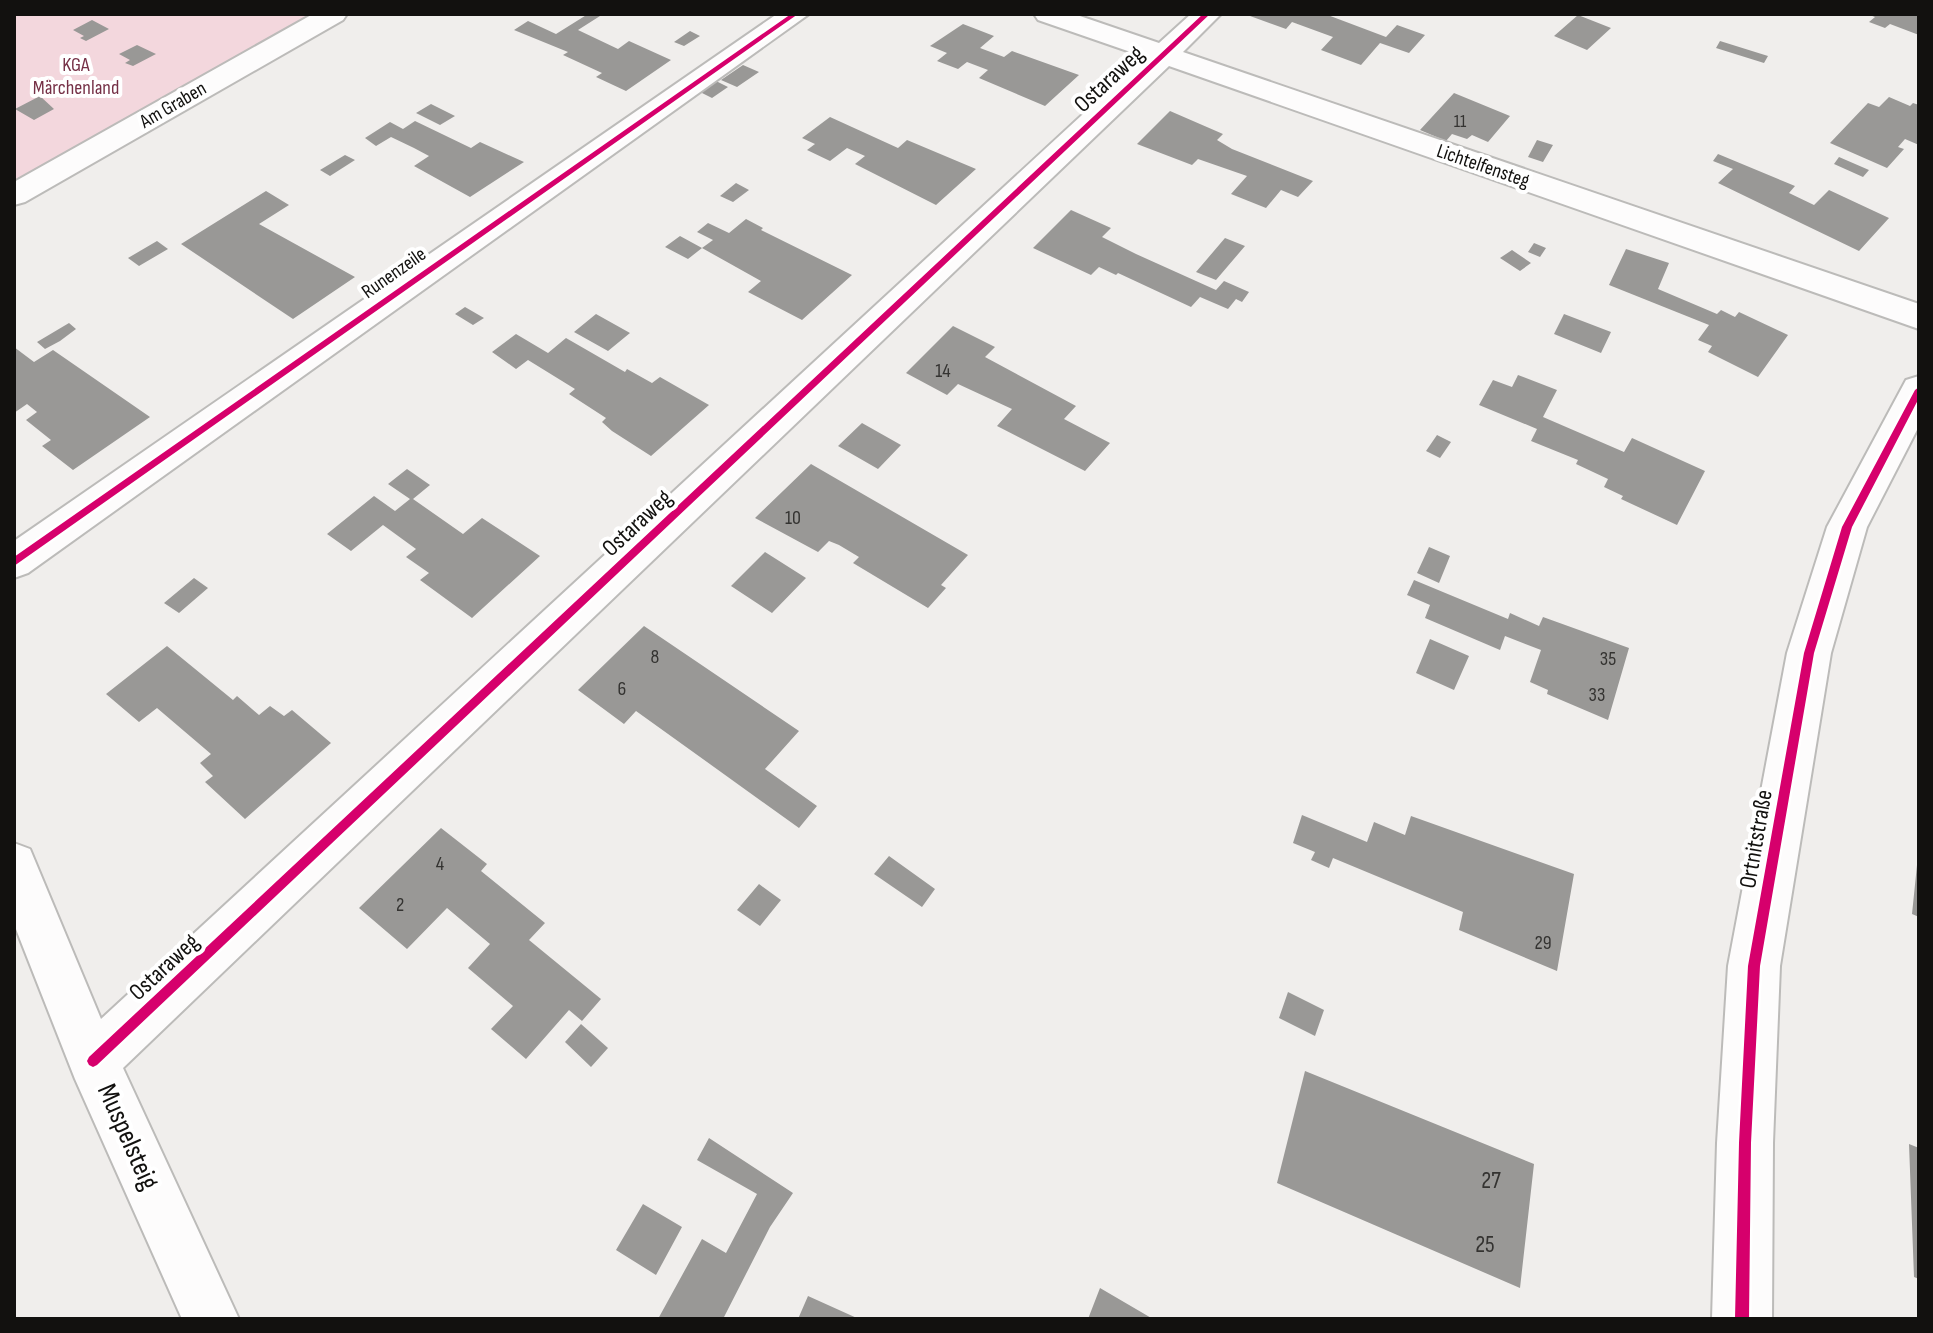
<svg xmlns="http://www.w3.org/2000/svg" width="1933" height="1333" font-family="'Sofia Sans Condensed',sans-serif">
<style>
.green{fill:#f3d7dd}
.building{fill:#999896}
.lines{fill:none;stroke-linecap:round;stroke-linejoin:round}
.minor-casing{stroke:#bcbbb9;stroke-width:4}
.tertiary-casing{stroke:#bcbbb9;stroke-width:4}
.minor{fill:#fdfcfc;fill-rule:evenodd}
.tertiary{fill:#fdfcfc;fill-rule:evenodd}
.cycleway-casing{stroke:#fff;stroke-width:5}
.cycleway{fill:#d6006c;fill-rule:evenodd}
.labels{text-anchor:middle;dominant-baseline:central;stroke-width:8;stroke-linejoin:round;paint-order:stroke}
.far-number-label{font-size:18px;fill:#343331}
.far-park-label{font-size:20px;fill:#753046;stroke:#fff}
.far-street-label{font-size:20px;fill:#12110f;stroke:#fff}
.number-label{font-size:20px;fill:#343331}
.street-label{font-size:24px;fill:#12110f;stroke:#fff}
.near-number-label{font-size:24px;fill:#343331}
.near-street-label{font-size:28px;fill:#12110f;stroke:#fff}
</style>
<rect width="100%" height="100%" fill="#f0eeec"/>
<!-- green -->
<path class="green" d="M 14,14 L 315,14 L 14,184 Z"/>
<!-- building -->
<path class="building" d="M 588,14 L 600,16 L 578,30 L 618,49 L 629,41 L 671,60 L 626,91 L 596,77 L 602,73 L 563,55 L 568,52 L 514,30 L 528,21 L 556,34 Z
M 1252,14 L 1325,14 L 1386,37 L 1397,25 L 1425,35 L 1409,53 L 1380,43 L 1361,65 L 1321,50 L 1333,37 L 1292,22 L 1286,29 L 1250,16 Z
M 1867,14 L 1919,14 L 1919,35 L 1890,24 L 1885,28 L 1869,22 L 1875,17 Z
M 1578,15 L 1611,28 L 1587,50 L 1554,36 Z
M 92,20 L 109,29 L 86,41 L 80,38 L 84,36 L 73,30 Z
M 963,24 L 994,36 L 980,48 L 1004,57 L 1012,51 L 1079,75 L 1045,106 L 979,78 L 988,70 L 967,62 L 958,69 L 937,61 L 947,53 L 930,46 Z
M 690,31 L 700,36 L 684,46 L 674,42 Z
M 1720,41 L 1768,56 L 1764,63 L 1716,48 Z
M 137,45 L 156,54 L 133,66 L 125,63 L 130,60 L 119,54 Z
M 743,65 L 759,72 L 737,87 L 721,80 Z
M 714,80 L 728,87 L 712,98 L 698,91 Z
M 1454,93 L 1510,116 L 1488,142 L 1472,135 L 1467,139 L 1452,134 L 1446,141 L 1420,130 Z
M 40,96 L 54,109 L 34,120 L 15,109 Z
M 1889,97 L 1910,106 L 1913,103 L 1919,105 L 1919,145 L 1905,139 L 1898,147 L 1904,149 L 1887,168 L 1830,143 L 1868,103 L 1879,107 Z
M 431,104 L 455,116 L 440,125 L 416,113 Z
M 1170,111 L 1223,134 L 1217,140 L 1232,149 L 1313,181 L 1298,197 L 1281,190 L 1266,208 L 1231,194 L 1247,176 L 1198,159 L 1192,165 L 1137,144 Z
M 830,117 L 898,148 L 907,140 L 976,169 L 936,205 L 855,164 L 865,156 L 847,148 L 830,161 L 807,150 L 815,144 L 802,138 Z
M 415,121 L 471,148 L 480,142 L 524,162 L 470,197 L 414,166 L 429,156 L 414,148 L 391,137 L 376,146 L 365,138 L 390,122 L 403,129 Z
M 1537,140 L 1553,145 L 1543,162 L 1528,157 Z
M 1718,154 L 1795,186 L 1789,193 L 1814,205 L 1829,190 L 1889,218 L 1859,251 L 1718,183 L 1733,169 L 1713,161 Z
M 345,155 L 355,160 L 330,176 L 320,170 Z
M 1839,157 L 1869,170 L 1863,177 L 1834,164 Z
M 736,183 L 749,190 L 733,202 L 720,196 Z
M 266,191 L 289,205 L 259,224 L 355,277 L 293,319 L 181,244 Z
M 1071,210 L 1111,228 L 1102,237 L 1136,254 L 1216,290 L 1224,281 L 1249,292 L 1242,302 L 1236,299 L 1228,309 L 1200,297 L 1191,307 L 1118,273 L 1116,275 L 1099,267 L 1091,275 L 1033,248 Z
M 746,219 L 763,228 L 761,230 L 852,275 L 802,320 L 748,292 L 761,281 L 702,248 L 713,240 L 697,232 L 708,223 L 729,233 Z
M 680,236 L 702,248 L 688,259 L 665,247 Z
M 1225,238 L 1245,246 L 1216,280 L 1196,272 Z
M 157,241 L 168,249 L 139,266 L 128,258 Z
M 1534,243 L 1546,248 L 1540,257 L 1528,252 Z
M 1626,249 L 1669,263 L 1658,289 L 1717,314 L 1721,310 L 1735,317 L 1739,312 L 1788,335 L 1758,377 L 1708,352 L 1712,346 L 1698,340 L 1709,325 L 1609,285 Z
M 1512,250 L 1531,263 L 1520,271 L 1500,258 Z
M 465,307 L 484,318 L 473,325 L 455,314 Z
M 596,314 L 630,333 L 608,351 L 574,332 Z
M 1564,314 L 1611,332 L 1601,353 L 1554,334 Z
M 69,323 L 76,329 L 60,341 L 45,349 L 37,342 Z
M 953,326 L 995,347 L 985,357 L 1076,406 L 1064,419 L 1110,443 L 1085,471 L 997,426 L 1012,409 L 958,384 L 947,395 L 906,373 Z
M 516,334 L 548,353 L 566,338 L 625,372 L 627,369 L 652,383 L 660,377 L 709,405 L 651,456 L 612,431 L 602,422 L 606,418 L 569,394 L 575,389 L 528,360 L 516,369 L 492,352 Z
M 14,347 L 34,362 L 53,350 L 150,417 L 73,470 L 42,446 L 51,440 L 26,420 L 37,412 L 27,404 L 14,413 Z
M 1518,375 L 1557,390 L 1543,417 L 1624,452 L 1632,438 L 1705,471 L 1677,525 L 1621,499 L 1623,496 L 1604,487 L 1608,479 L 1576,464 L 1578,460 L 1531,441 L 1537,429 L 1479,405 L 1493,380 L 1512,387 Z
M 862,423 L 901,445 L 878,469 L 838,446 Z
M 1437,435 L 1451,442 L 1440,458 L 1426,451 Z
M 811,464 L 968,555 L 941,585 L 946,588 L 928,608 L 853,563 L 859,557 L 839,545 L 829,541 L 818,552 L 755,518 Z
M 407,469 L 430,485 L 413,499 L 463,534 L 482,518 L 540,556 L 472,618 L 420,580 L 429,573 L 406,557 L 416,549 L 383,525 L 351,551 L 327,534 L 374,496 L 395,511 L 410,499 L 388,484 Z
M 1429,547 L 1450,556 L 1439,583 L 1417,573 Z
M 765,552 L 806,578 L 772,613 L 731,586 Z
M 194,578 L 208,588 L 179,613 L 164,603 Z
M 1414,580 L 1508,619 L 1510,613 L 1539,626 L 1543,617 L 1629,648 L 1608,720 L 1547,694 L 1548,690 L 1530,682 L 1541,650 L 1505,636 L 1500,650 L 1425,618 L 1430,605 L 1407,595 Z
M 644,626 L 799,731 L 765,769 L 817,806 L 799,828 L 636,711 L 624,724 L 578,690 Z
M 1430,639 L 1469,656 L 1454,690 L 1416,673 Z
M 167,646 L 233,700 L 237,696 L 259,715 L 270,706 L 284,716 L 292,710 L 331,743 L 245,819 L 205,782 L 213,776 L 200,763 L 211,754 L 157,708 L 139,722 L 106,694 Z
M 1302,815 L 1367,842 L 1374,822 L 1405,835 L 1411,816 L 1574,874 L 1557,971 L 1459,930 L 1463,912 L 1333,858 L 1329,868 L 1311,860 L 1315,852 L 1293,843 Z
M 441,828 L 487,864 L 481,871 L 545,923 L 529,940 L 601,999 L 582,1021 L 569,1010 L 526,1059 L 491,1029 L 513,1006 L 468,968 L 490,944 L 447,908 L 407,949 L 359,908 Z
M 889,856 L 935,889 L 922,907 L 874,874 Z
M 1917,865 L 1919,866 L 1919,917 L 1912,914 Z
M 759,884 L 781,900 L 760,926 L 737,910 Z
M 1288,992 L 1324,1010 L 1315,1036 L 1279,1018 Z
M 581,1024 L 608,1048 L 591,1067 L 565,1042 Z
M 1305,1071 L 1534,1164 L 1520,1288 L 1277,1183 Z
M 709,1138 L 793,1193 L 770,1227 L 723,1319 L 658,1319 L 702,1239 L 726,1253 L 757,1194 L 697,1160 Z
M 1909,1144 L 1919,1148 L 1919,1279 L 1914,1277 Z
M 643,1204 L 682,1227 L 656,1275 L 616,1250 Z
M 1100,1288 L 1153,1319 L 1088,1319 Z
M 808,1296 L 859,1319 L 798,1319 Z"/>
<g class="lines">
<defs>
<path id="minor" d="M 313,14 L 347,14 L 343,20 L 25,202 L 14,205 L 14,182 Z
M 777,14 L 809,14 L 28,573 L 14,578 L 14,541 Z
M 1034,14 L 1074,14 L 1159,43 L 1191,14 L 1221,14 L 1183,52 L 1919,304 L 1919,329 L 1169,66 L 123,1068 L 239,1319 L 182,1319 L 75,1079 L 14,924 L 14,843 L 30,849 L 101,1019 L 1145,57 L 1038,20 Z"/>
<path id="tertiary" d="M 1919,376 L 1919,426 L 1867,527 L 1831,653 L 1780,966 L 1773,1143 L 1772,1319 L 1712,1319 L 1717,1143 L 1728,966 L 1787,653 L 1827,527 L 1906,380 Z"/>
</defs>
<!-- minor casing -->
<use href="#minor" class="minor-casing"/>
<!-- tertiary casing -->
<use href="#tertiary" class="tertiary-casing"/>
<!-- minor -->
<use href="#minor" class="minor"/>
<!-- tertiary -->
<use href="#tertiary" class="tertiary"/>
<defs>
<path id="cycleway" d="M 791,14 L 798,14 L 14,566 L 14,557 Z
M 1203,14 L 1210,14 L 97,1065 L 93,1067 L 89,1065 L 87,1061 L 89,1057 Z
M 1919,387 L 1919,398 L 1852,527 L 1814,653 L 1760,966 L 1751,1143 L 1749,1319 L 1735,1319 L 1739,1143 L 1748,966 L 1804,653 L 1842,527 L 1915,390 Z"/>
</defs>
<!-- cycleway casing -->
<use href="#cycleway" class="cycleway-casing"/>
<!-- cycleway -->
<use href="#cycleway" class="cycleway"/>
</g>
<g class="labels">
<!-- far-number labels -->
<g class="far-number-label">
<text x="1460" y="121">11</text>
</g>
<!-- far-park labels -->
<g class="far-park-label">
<text x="76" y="65">KGA<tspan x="76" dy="23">Märchenland</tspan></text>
</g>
<!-- far-street labels -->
<g class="far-street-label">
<text transform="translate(173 105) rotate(-30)">Am Graben</text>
<text transform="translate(1483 166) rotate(19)">Lichtelfensteg</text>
<text transform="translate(394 273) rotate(-35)">Runenzeile</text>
</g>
<!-- number labels -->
<g class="number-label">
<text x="943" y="371">14</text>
<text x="793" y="518">10</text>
<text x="655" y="657">8</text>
<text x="1608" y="659">35</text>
<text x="622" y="689">6</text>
<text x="1597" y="695">33</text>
<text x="440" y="864">4</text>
<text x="400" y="905">2</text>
<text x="1543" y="943">29</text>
</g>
<!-- street labels -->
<g class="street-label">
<text transform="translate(1109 79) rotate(-43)">Ostaraweg</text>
<text transform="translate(637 523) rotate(-43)">Ostaraweg</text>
<text transform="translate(1756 839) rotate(-80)">Ortnitstraße</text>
<text transform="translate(164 967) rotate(-43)">Ostaraweg</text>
</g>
<!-- near-number labels -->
<g class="near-number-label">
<text x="1491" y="1180">27</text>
<text x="1485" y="1244">25</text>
</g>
<!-- near-street labels -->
<g class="near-street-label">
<text transform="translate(128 1137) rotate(66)">Muspelsteig</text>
</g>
</g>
<!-- border -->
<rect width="1933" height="1333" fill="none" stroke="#12110f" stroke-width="32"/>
</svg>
